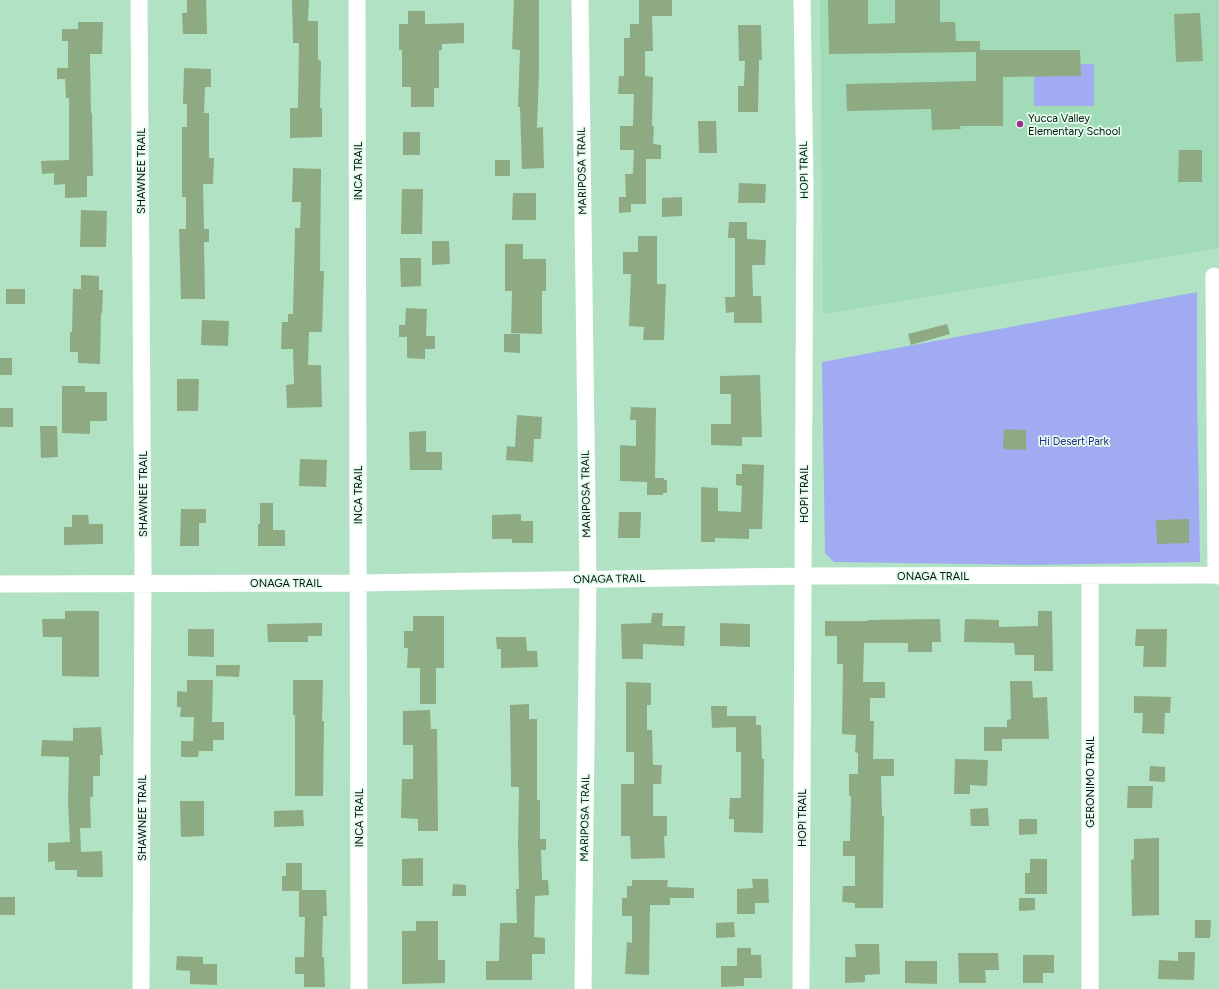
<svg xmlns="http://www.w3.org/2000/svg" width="1219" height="989" font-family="Figtree,sans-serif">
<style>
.built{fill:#a2dbb8}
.green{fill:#a1abf2}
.building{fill:#8daa82}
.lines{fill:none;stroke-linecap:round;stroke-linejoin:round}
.minor{stroke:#fff;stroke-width:17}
.poi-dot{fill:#9f2c87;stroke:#e4fced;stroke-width:1.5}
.labels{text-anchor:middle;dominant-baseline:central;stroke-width:3.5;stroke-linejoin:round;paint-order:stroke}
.poi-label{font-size:11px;fill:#03140a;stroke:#e4fced;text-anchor:start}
.street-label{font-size:11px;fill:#03140a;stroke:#e4fced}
.park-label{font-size:11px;fill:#2d2888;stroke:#e4fced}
</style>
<rect width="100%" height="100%" fill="#b1e2c4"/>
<!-- built -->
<path class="built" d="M 820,0 L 1219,0 L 1219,248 L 823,314 Z"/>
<!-- green -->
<path class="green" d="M 1034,64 L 1094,64 L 1094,106 L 1034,106 Z
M 1197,292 L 1197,393 L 1200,562 L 1032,565 L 834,562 L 825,553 L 822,362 Z"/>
<!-- building -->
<path class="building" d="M 187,0 L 206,0 L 207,34 L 183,34 L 182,13 L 187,13 Z
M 292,0 L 309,0 L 308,21 L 318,21 L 318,60 L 321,61 L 320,108 L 322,108 L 322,137 L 290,138 L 290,108 L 298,108 L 299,43 L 293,43 Z
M 514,0 L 539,0 L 539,71 L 537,128 L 543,127 L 544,168 L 522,169 L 520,107 L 518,107 L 520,50 L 512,49 Z
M 639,0 L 672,0 L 672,16 L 652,16 L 653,51 L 645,51 L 645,76 L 653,77 L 652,126 L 654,126 L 653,144 L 661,145 L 661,159 L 646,159 L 646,204 L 631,204 L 631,212 L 619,213 L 619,197 L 626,197 L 625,174 L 633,174 L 634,150 L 620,150 L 620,126 L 633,126 L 634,94 L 618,94 L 619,76 L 624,76 L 624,38 L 630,38 L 630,24 L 639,24 Z
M 828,0 L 868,0 L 868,24 L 895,23 L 895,0 L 940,0 L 940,22 L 955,22 L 956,41 L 980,41 L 980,50 L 1080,50 L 1081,76 L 1003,77 L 1003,126 L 960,126 L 961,129 L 932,130 L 931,109 L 847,111 L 846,84 L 976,81 L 976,52 L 829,54 Z
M 408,11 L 425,11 L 425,24 L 464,23 L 464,43 L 442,44 L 442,50 L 439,50 L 439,88 L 434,88 L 434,107 L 411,107 L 411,87 L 402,87 L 402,50 L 399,50 L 399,24 L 408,24 Z
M 1200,13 L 1203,61 L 1176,62 L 1174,14 Z
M 78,22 L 103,22 L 102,54 L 90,54 L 91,113 L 92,113 L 93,176 L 87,176 L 87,197 L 65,198 L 65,184 L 54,185 L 54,173 L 42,174 L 41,161 L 69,160 L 69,98 L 66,98 L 65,79 L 57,79 L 57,68 L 68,68 L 68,41 L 62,41 L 62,29 L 78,29 Z
M 738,25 L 761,25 L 762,60 L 759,60 L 758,112 L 738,112 L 738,86 L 744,86 L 745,61 L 739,61 Z
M 184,68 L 211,69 L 211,87 L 205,87 L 204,113 L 209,113 L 209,158 L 214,158 L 213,184 L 203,184 L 204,229 L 209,229 L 209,242 L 204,242 L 205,299 L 181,299 L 179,229 L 186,229 L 186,197 L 182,197 L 182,127 L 187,127 L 187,104 L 183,104 Z
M 698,121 L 716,121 L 717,153 L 699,153 Z
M 403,132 L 420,132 L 420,155 L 403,155 Z
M 1179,150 L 1202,150 L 1202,182 L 1178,182 Z
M 495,160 L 510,160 L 510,176 L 495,176 Z
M 293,168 L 321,169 L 320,271 L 324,271 L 322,332 L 309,332 L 308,365 L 321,365 L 322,407 L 287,408 L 286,385 L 294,384 L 293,349 L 281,349 L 282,322 L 288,322 L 288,314 L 293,314 L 295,228 L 300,228 L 301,202 L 292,202 Z
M 739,183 L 766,184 L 765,203 L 738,203 Z
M 402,189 L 423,189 L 422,234 L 401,234 Z
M 513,193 L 536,193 L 536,220 L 512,220 Z
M 682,197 L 682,216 L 662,217 L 662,198 Z
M 81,210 L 107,211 L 106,247 L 80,247 Z
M 729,222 L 747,222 L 747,239 L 766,240 L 765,265 L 752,265 L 753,296 L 761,296 L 762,323 L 734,323 L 734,312 L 726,313 L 725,297 L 735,297 L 735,238 L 728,238 Z
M 638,236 L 657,236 L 657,284 L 666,284 L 664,340 L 643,340 L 644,327 L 629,326 L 631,274 L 623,274 L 623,252 L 638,252 Z
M 432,241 L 449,241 L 450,264 L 432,265 Z
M 505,244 L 523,244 L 523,259 L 546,259 L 546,291 L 542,291 L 542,334 L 511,333 L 512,291 L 505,291 Z
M 400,258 L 421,258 L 421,286 L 401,287 Z
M 81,275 L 99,276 L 99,290 L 103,290 L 102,313 L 101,313 L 100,364 L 78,363 L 78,352 L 70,352 L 70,332 L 72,332 L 73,289 L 81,289 Z
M 6,289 L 25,289 L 25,304 L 6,304 Z
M 406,308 L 427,309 L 426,336 L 435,336 L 435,349 L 425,349 L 425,359 L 407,358 L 407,337 L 399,337 L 399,325 L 405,325 Z
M 202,320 L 229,321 L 228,346 L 201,345 Z
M 947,324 L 950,334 L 911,345 L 908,334 Z
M 504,334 L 520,334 L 520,353 L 504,352 Z
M 0,358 L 12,358 L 12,375 L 0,375 Z
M 760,375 L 762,437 L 742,437 L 742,446 L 711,445 L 711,424 L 731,424 L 731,394 L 720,394 L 720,376 Z
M 177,379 L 199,379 L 198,411 L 177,411 Z
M 62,386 L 85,386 L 85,392 L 107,392 L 107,421 L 90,421 L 90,434 L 62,433 Z
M 631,407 L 656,408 L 655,478 L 664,478 L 664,480 L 667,480 L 667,493 L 663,493 L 663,495 L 647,495 L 647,482 L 620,481 L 620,445 L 636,446 L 636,420 L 630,420 Z
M 0,408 L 13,408 L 13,427 L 0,427 Z
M 517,415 L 542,417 L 541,439 L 534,439 L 533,462 L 506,460 L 507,446 L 515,447 Z
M 40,426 L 57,426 L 58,457 L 41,458 Z
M 1004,429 L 1026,430 L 1026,450 L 1003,449 Z
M 426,431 L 426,452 L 442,452 L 442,470 L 410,470 L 409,432 Z
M 300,459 L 327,460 L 326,487 L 299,486 Z
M 742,464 L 764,465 L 762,529 L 749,529 L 749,539 L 715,538 L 715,542 L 701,542 L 701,487 L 718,488 L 718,511 L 741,512 L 742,486 L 736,485 L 736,474 L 742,474 Z
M 260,503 L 273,503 L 273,530 L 285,530 L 285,546 L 258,546 L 258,524 L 260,524 Z
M 181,509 L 206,509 L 206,523 L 199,523 L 199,546 L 180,546 Z
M 619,512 L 641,512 L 640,538 L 618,538 Z
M 521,514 L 521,521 L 533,521 L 533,543 L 512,543 L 512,539 L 492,539 L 492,515 Z
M 72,515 L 88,515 L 89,524 L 103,524 L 103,544 L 64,545 L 64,527 L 72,527 Z
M 1189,519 L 1189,543 L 1157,544 L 1156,520 Z
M 65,611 L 99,611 L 99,677 L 62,676 L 62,637 L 43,637 L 42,619 L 65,619 Z
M 1038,611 L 1052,611 L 1053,671 L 1034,671 L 1034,655 L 1015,655 L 1014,643 L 964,642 L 965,619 L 999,620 L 999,627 L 1038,626 Z
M 652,613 L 663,613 L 662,626 L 685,626 L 684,646 L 643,644 L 643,659 L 622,659 L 621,624 L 651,623 Z
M 413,616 L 444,616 L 444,668 L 436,668 L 436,704 L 420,704 L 420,668 L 407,668 L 408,648 L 404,648 L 404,631 L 413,631 Z
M 940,619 L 941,642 L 932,642 L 932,652 L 908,652 L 908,643 L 864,643 L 863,682 L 885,682 L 885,698 L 870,698 L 870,721 L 874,721 L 873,759 L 894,759 L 894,776 L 881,776 L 882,816 L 884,816 L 883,908 L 855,908 L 855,903 L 842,902 L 843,886 L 855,886 L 855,856 L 843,856 L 843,841 L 850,841 L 851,796 L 849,796 L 849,774 L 858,774 L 858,753 L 855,752 L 856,735 L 842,734 L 843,664 L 837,664 L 837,636 L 825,636 L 825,621 L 868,621 L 868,620 Z
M 322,623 L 322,636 L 308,636 L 308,642 L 268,642 L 267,624 Z
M 720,623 L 750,624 L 750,647 L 720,646 Z
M 188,629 L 214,629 L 214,657 L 188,656 Z
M 1136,629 L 1167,629 L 1166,667 L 1143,667 L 1144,646 L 1135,646 Z
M 496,637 L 526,637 L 527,651 L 537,651 L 538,667 L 501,668 L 501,649 L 497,649 Z
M 216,665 L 240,665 L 239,677 L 216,676 Z
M 187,680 L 213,680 L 212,722 L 224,722 L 224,740 L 213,740 L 213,751 L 199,751 L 198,757 L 181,757 L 181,741 L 193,741 L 194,717 L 180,717 L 181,707 L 177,707 L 177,691 L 187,692 Z
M 293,680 L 323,680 L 322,721 L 324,721 L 323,796 L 295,796 L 295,715 L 293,715 Z
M 1010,681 L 1032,681 L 1033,698 L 1047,697 L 1049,739 L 1002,739 L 1002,751 L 984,751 L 984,727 L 1007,727 L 1007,720 L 1011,719 Z
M 626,682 L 651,683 L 651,705 L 647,705 L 647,730 L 652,730 L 653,765 L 662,765 L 661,784 L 653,784 L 653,816 L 667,816 L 667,836 L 664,836 L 665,858 L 631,859 L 630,836 L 621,836 L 621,784 L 634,784 L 634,752 L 626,752 Z
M 1134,696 L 1171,697 L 1170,713 L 1165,713 L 1164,734 L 1142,733 L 1143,713 L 1134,713 Z
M 529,704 L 529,719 L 537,719 L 537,800 L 540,800 L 540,839 L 546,839 L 546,850 L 541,850 L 542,880 L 548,880 L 549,895 L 535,896 L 534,937 L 545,938 L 545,954 L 532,954 L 532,980 L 486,980 L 486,961 L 499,961 L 500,923 L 517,923 L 516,889 L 519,889 L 518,844 L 519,787 L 511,787 L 510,705 Z
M 711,706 L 727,706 L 727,716 L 756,716 L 756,725 L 761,725 L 762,759 L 764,759 L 763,833 L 734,832 L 734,819 L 729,819 L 730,798 L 741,798 L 741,752 L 736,752 L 736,727 L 712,728 Z
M 430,710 L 431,729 L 437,729 L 438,831 L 418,831 L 418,819 L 401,818 L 402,779 L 413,779 L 413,745 L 403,745 L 403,711 Z
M 101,727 L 103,755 L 100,755 L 100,776 L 93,776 L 93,797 L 90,797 L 91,828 L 80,828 L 81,852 L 102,851 L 103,877 L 77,877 L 77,870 L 55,870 L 55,861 L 48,862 L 48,843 L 70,842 L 68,802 L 69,757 L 41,756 L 42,740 L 73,741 L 73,728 Z
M 955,759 L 988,760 L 987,786 L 970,785 L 970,794 L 954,794 Z
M 1150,766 L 1165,767 L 1165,782 L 1149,781 Z
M 1128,786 L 1153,786 L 1152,808 L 1127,808 Z
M 180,801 L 204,801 L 204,836 L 181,837 Z
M 988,808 L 989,826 L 971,826 L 970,809 Z
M 303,810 L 304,826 L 274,827 L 274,811 Z
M 1019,819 L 1037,819 L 1037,834 L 1019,835 Z
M 1159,838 L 1159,915 L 1132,916 L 1131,860 L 1134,859 L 1134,839 Z
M 423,858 L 423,886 L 402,886 L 402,859 Z
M 1030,859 L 1047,859 L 1047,894 L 1025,894 L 1025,873 L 1030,873 Z
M 286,863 L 302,863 L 302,890 L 326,890 L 327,916 L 323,916 L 322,957 L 324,957 L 325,987 L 304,987 L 304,974 L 295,974 L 295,957 L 304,957 L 305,917 L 299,917 L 299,891 L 282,891 L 282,876 L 286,876 Z
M 752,879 L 768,879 L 769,903 L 755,903 L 755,914 L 737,914 L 737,889 L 753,888 Z
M 632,880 L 668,880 L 667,887 L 694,888 L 694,898 L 670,898 L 670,905 L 650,905 L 649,975 L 625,974 L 627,942 L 632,943 L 632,916 L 622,916 L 622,898 L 627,898 L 627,886 L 632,886 Z
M 453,884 L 466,885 L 466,896 L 452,896 Z
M 0,897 L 15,897 L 15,915 L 0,915 Z
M 1019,898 L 1035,898 L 1035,910 L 1019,911 Z
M 1195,920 L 1211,920 L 1210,938 L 1195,938 Z
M 416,921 L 438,921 L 438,960 L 445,960 L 445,983 L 402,984 L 402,931 L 416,931 Z
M 734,922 L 735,937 L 716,938 L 716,923 Z
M 855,944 L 879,944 L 880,974 L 865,975 L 865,982 L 845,983 L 845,957 L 856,957 Z
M 737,948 L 751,948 L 751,955 L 761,955 L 762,978 L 744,978 L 744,986 L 721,987 L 721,966 L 737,966 Z
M 1178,952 L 1195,952 L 1194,980 L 1158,979 L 1159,960 L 1178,961 Z
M 958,953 L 998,953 L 999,970 L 985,970 L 986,983 L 959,983 Z
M 1023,955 L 1054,955 L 1054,973 L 1043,973 L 1043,983 L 1023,983 Z
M 177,956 L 203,957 L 203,964 L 217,964 L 217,985 L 190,984 L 190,971 L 176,970 Z
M 905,961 L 937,961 L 937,984 L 905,983 Z"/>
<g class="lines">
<!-- minor -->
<path class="minor" d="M 139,0 L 143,565 L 141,989
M 357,0 L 359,989
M 580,0 L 588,579 L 583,989
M 1214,276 L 1216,576
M 0,584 L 359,583 L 803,576 L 1219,575
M 801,989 L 805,186 L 802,0
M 1090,989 L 1090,576"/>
</g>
<!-- markers -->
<circle class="poi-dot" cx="1020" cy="124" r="4"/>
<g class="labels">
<!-- poi labels -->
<g class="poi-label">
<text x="1028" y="118">Yucca Valley<tspan x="1028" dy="13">Elementary School</tspan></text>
</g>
<!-- street labels -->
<g class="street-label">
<text transform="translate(804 170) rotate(-91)">HOPI TRAIL</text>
<text transform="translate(141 171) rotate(-90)">SHAWNEE TRAIL</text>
<text transform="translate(358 171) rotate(-90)">INCA TRAIL</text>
<text transform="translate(582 171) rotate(-91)">MARIPOSA TRAIL</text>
<text transform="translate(143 494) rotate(-90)">SHAWNEE TRAIL</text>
<text transform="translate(586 494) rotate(-91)">MARIPOSA TRAIL</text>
<text transform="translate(804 494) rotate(-90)">HOPI TRAIL</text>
<text transform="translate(358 495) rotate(-90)">INCA TRAIL</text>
<text x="933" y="576">ONAGA TRAIL</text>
<text transform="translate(609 579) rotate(-1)">ONAGA TRAIL</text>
<text x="286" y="583">ONAGA TRAIL</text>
<text transform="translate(1090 782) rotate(-90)">GERONIMO TRAIL</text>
<text transform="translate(142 818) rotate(-90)">SHAWNEE TRAIL</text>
<text transform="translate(359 818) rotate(-90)">INCA TRAIL</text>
<text transform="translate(585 818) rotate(-89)">MARIPOSA TRAIL</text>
<text transform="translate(802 818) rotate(-90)">HOPI TRAIL</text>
</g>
<!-- park labels -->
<g class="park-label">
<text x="1074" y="441">Hi Desert Park</text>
</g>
</g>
</svg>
